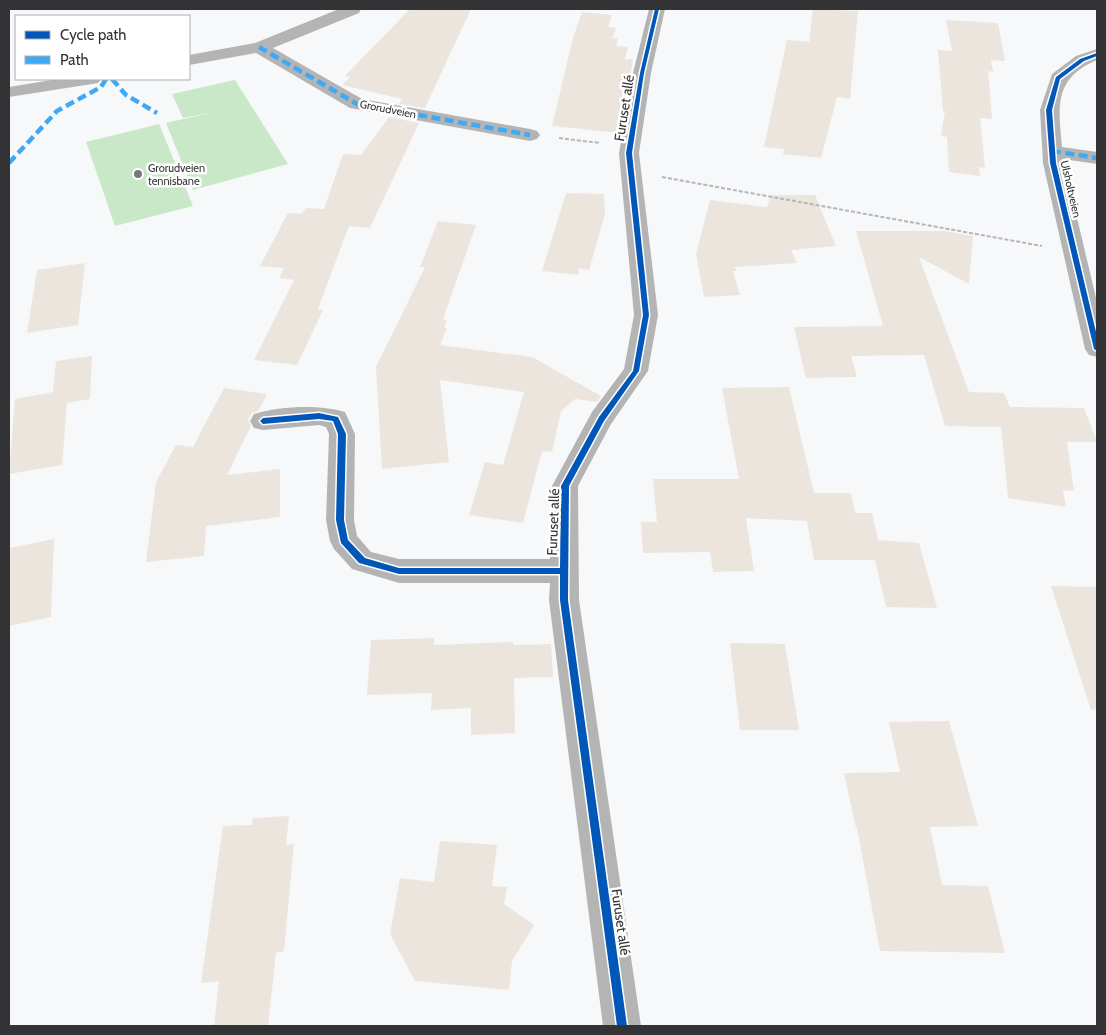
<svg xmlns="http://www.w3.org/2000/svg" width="1106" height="1035" font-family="Cabin,sans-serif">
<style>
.green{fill:#c8e8c7}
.building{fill:#ece5de}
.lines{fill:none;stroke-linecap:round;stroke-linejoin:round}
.path{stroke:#b6b6b7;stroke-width:2;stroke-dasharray:4 2;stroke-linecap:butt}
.street{fill:#b4b4b4;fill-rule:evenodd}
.quiet{stroke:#3fa9f5;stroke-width:4.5;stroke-dasharray:9 4.5;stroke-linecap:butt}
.cycleway-casing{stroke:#fff;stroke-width:3}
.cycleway{fill:#0057b8;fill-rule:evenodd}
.poi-dot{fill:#78787a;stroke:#fff;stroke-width:2}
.labels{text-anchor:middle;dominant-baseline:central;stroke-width:5;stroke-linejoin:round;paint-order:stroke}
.far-street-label{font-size:11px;fill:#333335;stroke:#fff}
.far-poi-label{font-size:11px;fill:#333335;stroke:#fff;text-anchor:start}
.street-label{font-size:14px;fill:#333335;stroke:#fff}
</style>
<rect width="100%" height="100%" fill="#f7f8fa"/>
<!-- green -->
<path class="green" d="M 235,80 L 288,164 L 193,190 L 166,123 L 214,112 L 183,118 L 172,94 Z
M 159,124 L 193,206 L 115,226 L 86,142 Z"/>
<!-- building -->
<path class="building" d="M 410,9 L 471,9 L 425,108 L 399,104 L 402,99 L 342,85 L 350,77 L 345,76 Z
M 813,9 L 858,11 L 850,99 L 837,97 L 821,158 L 783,154 L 784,149 L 764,147 L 787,40 L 809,42 Z
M 582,12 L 612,15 L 608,27 L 616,28 L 612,38 L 618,39 L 616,46 L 628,47 L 625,59 L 633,59 L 621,133 L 552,126 L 573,38 Z
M 946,20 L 998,23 L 1005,61 L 991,60 L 993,72 L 988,71 L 992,119 L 980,118 L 985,168 L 979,167 L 980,176 L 949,172 L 947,137 L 941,136 L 945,111 L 943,111 L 938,50 L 952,51 Z
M 389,117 L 419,123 L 370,228 L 349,226 L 318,309 L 323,310 L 297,365 L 254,360 L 294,280 L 279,278 L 284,268 L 260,266 L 288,213 L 302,214 L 306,208 L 324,209 L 343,154 L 361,155 Z
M 566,193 L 604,194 L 605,214 L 589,270 L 579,268 L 578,275 L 542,271 Z
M 771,195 L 815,195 L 836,246 L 791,250 L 797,263 L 735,267 L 736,271 L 733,271 L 740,295 L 704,297 L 696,254 L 710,200 L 767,207 Z
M 438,221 L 476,225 L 443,319 L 447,320 L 444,327 L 447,328 L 440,345 L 532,357 L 601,396 L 597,402 L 575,399 L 561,411 L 552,452 L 542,451 L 523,523 L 469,515 L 485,462 L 503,465 L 524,392 L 440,380 L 449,462 L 382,469 L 376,367 L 425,267 L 420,267 Z
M 856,231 L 944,231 L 973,236 L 969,284 L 919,257 L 969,392 L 1004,393 L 1010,407 L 1084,408 L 1097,442 L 1067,442 L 1074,491 L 1063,490 L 1066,507 L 1008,498 L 1001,427 L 945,426 L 924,355 L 851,356 L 857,377 L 806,378 L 794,327 L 883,326 Z
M 85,263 L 78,325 L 27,333 L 37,270 Z
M 92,356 L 90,399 L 67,403 L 62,465 L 9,474 L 15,399 L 53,392 L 56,361 Z
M 789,387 L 814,493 L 851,493 L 855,513 L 872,513 L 878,540 L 919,543 L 937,608 L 886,607 L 875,560 L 814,560 L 807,521 L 746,518 L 754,571 L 713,572 L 710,552 L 643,553 L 641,522 L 657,522 L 653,479 L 739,479 L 722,388 Z
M 224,388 L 267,394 L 258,411 L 252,413 L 248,420 L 251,426 L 227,475 L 280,469 L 280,517 L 206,526 L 204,556 L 146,562 L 156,482 L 176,445 L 193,447 Z
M 54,539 L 51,617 L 9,626 L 9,548 Z
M 1051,586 L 1097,587 L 1097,709 L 1091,710 Z
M 434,638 L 434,645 L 513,642 L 514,645 L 551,644 L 553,677 L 514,678 L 515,733 L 471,735 L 471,708 L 431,710 L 432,693 L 367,695 L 371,640 Z
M 730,643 L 785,644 L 799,730 L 740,730 Z
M 949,721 L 978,826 L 930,827 L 942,885 L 988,886 L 1005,953 L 880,951 L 857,828 L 856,828 L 844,773 L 900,772 L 889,722 Z
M 289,816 L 286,845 L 294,844 L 284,951 L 276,953 L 268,1026 L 214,1026 L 219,981 L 201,983 L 223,826 L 252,825 L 253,818 Z
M 440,841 L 497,845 L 492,886 L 507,887 L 504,904 L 534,925 L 512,961 L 509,990 L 415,981 L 390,934 L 400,878 L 434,882 Z"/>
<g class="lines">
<!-- path -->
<path class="path" d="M 559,138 L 600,143
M 662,177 L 1042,246"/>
<!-- street -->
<path class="street" d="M 339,9 L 361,9 L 359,13 L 273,48 L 362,99 L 530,129 L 537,131 L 540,135 L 537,139 L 530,141 L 350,108 L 256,53 L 189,65 L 189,55 L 255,43 Z
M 649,9 L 665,9 L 651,73 L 639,153 L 658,315 L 648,371 L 611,424 L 578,486 L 579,600 L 641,1026 L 603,1026 L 549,600 L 550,583 L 399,583 L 352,569 L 334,549 L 330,541 L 326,520 L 329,434 L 326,427 L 319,425 L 263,430 L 254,428 L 250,421 L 254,414 C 280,406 319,404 345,412 L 355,434 L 354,520 L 357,536 L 371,552 L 399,559 L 550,559 L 552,486 L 592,412 L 624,369 L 634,315 L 619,153 L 633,73 Z
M 1097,49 L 1097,60 C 1054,78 1058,106 1062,147 L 1097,152 L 1097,164 L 1063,159 L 1097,302 L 1097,357 L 1089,355 L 1085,349 L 1043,163 L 1040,110 L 1052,74 L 1076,56 Z
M 58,79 L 101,79 L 98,83 L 92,84 L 9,97 L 9,87 Z"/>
<!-- quiet -->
<path class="quiet" d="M 259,47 L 357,104 L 530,135
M 112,79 L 126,95 L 157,113
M 1052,151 L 1097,158
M 9,163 L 57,111 L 101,87 L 106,79"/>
<defs>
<path id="cycleway" d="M 655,9 L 659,9 L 644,73 L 632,153 L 649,315 L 639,371 L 604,421 L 569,486 L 568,600 L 627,1026 L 617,1026 L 560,600 L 560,574 L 399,574 L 359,563 L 341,543 L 336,520 L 338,434 L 333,421 L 319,419 L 263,424 L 260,421 L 263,418 L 319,413 L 338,417 L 346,434 L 344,520 L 348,540 L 365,558 L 399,568 L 560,568 L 561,486 L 599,417 L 633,371 L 643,315 L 626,153 L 640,73 Z
M 1097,53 L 1097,56 L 1084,61 L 1060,79 L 1052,110 L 1056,163 L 1097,336 L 1097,351 L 1094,349 L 1050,163 L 1046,110 L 1056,77 L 1080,59 Z"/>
</defs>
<!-- cycleway casing -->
<use href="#cycleway" class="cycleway-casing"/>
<!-- cycleway -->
<use href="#cycleway" class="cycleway"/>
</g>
<!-- markers -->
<circle class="poi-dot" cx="138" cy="174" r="5"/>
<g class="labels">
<!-- far-street labels -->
<g class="far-street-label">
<text transform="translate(388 109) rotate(11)">Grorudveien</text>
<text transform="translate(1071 189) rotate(77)">Ulsholtveien</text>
</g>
<!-- far-poi labels -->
<g class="far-poi-label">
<text x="148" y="168">Grorudveien<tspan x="148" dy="13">tennisbane</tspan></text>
</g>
<!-- street labels -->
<g class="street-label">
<text transform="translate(624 108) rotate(-81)">Furuset allé</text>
<text transform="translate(553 522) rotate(-88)">Furuset allé</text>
<text transform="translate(621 922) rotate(82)">Furuset allé</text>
</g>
</g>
<!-- border -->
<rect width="1106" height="1035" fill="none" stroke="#333335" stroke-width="20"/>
<!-- legend -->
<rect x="15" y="15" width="175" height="65" fill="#ffffff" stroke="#adadae"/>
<rect x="25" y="31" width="25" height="8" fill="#0057b8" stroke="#adadae"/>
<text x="60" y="40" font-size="15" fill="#333335">Cycle path</text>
<rect x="25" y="56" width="25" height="8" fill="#3fa9f5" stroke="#adadae"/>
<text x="60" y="65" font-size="15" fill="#333335">Path</text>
</svg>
